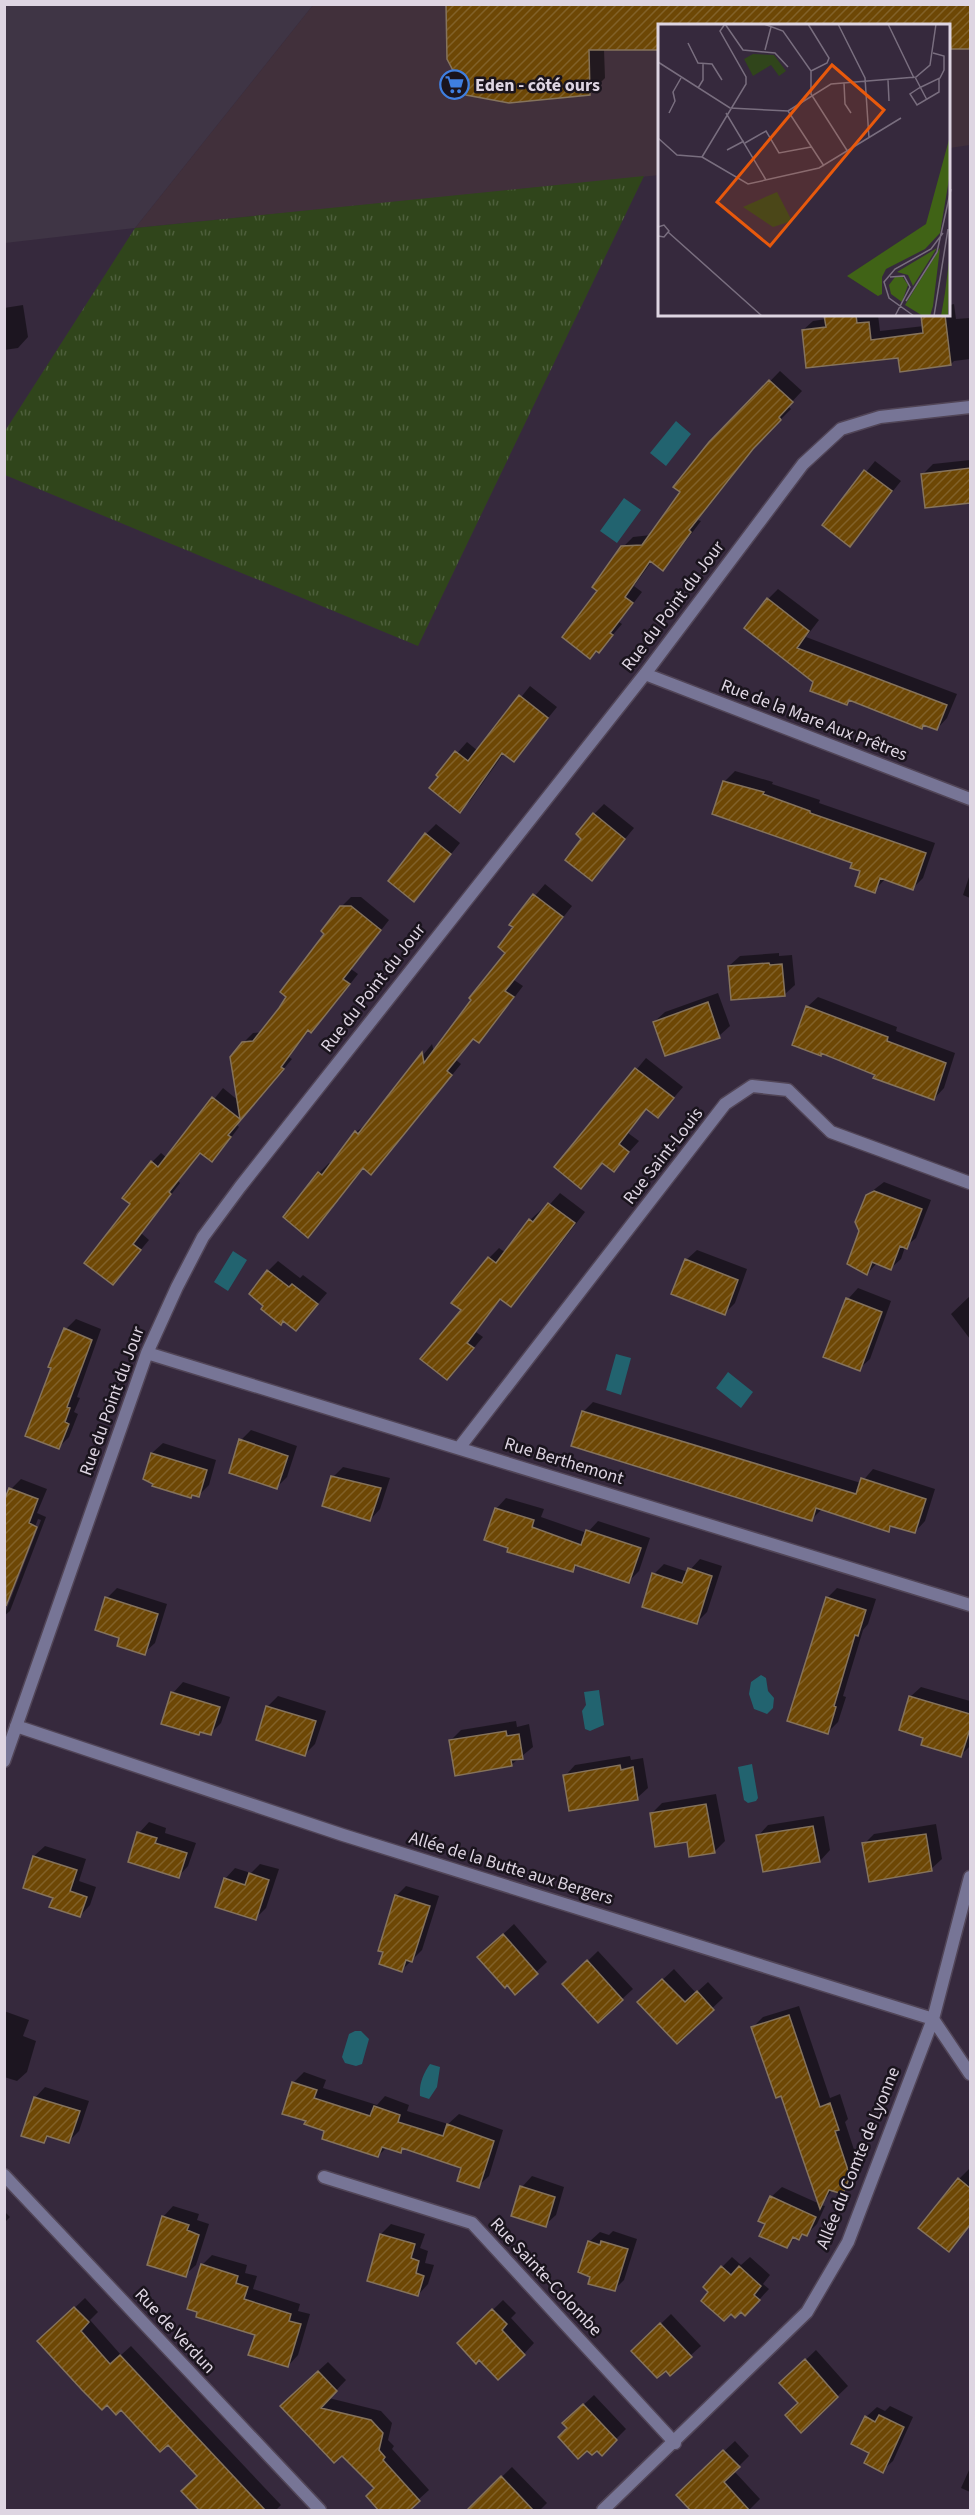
<svg xmlns="http://www.w3.org/2000/svg" width="975" height="2515" font-family="'Source Sans 3',sans-serif">
<style>
.commercial{fill:#41303b}
.industrial{fill:#3f3545}
.grass{fill:url(#grass-tufts)}
.water{fill:#22636f}
.shadow{fill:#0007}
.building{fill:url(#building-hatch);stroke:#85735c;stroke-width:1.5}
.lines{fill:none;stroke-linecap:round;stroke-linejoin:round}
.minor-casing{stroke:#514557;stroke-width:15}
.minor{stroke:#777596;stroke-width:12}
.labels{text-anchor:middle;dominant-baseline:central;stroke-width:5;stroke-linejoin:round;paint-order:stroke}
.poi-label{font-size:18px;font-weight:bold;fill:#ded5e2;stroke:#1a141d;text-anchor:start}
.street-label{font-size:18px;fill:#ded5e2;stroke:#1a141d}
.inset-road{fill:none;stroke:#796e7f;stroke-width:1.5}
.view{fill:#e8590c;fill-opacity:0.15;stroke:#e8590c;stroke-width:3}
.inset-edge{fill:none;stroke:#ded5e2;stroke-width:3}
</style>
<defs>
<pattern id="grass-tufts" width="24" height="20" patternUnits="userSpaceOnUse" patternTransform="scale(1.5)"><rect width="24" height="20" fill="#30451b"/><path d="M3 7l-1-3M5 7V3M7 7l1-3M15 17l-1-3M17 17v-4M19 17l1-3" fill="none" stroke="#4e5f3c"/></pattern>
<pattern id="building-hatch" width="6" height="6" patternUnits="userSpaceOnUse" patternTransform="scale(1.5)"><rect width="6" height="6" fill="#6d4705"/><path d="M-1 1l2-2M0 6l6-6M5 7l2-2" fill="none" stroke="#816129"/></pattern>
</defs>
<rect width="100%" height="100%" fill="#36293d"/>
<!-- commercial -->
<path class="commercial" d="M 313,5 L 970,5 L 970,145 L 950,148 L 950,26 L 660,26 L 660,175 L 135,228 Z"/>
<!-- industrial -->
<path class="industrial" d="M 4,5 L 5,4 L 313,5 L 135,228 L 5,243 Z"/>
<!-- grass -->
<path class="grass" d="M 644,176 L 418,646 L 5,475 L 5,431 L 135,228 Z"/>
<!-- water -->
<path class="water" d="M 676,421 L 691,434 L 666,466 L 650,453 Z
M 624,498 L 641,510 L 617,543 L 600,531 Z
M 233,1251 L 247,1260 L 228,1291 L 214,1282 Z
M 616,1354 L 631,1358 L 621,1395 L 606,1390 Z
M 728,1372 L 753,1392 L 741,1408 L 716,1388 Z
M 761,1675 L 766,1678 L 768,1691 L 774,1698 L 773,1708 L 767,1714 L 754,1709 L 749,1694 L 751,1682 Z
M 599,1690 L 604,1725 L 590,1731 L 585,1729 L 582,1711 L 586,1705 L 584,1692 Z
M 752,1764 L 758,1798 L 756,1801 L 748,1803 L 744,1800 L 738,1767 Z
M 355,2031 L 361,2031 L 369,2039 L 362,2064 L 356,2066 L 345,2063 L 342,2057 L 349,2034 Z
M 430,2064 L 440,2067 L 437,2087 L 429,2099 L 420,2096 C 419,2084 423,2074 430,2064 Z"/>
<!-- shadow -->
<path class="shadow" d="M 447,4 L 970,4 L 970,48 L 950,48 L 950,26 L 660,26 L 660,49 L 604,49 L 605,78 L 589,94 Z
M 954,304 L 956,319 L 970,318 L 970,359 L 954,361 L 951,364 L 900,356 L 803,330 L 813,321 L 826,319 L 826,315 L 878,315 L 880,331 L 924,326 L 924,315 L 950,315 L 950,305 Z
M 23,305 L 28,337 L 18,348 L 4,350 L 4,308 Z
M 780,371 L 802,391 L 788,406 L 791,409 L 763,437 L 698,520 L 701,521 L 673,558 L 663,569 L 652,561 L 634,586 L 642,592 L 619,622 L 622,624 L 599,651 L 600,590 L 623,547 L 633,537 L 651,535 L 682,492 L 710,443 Z
M 970,460 L 970,502 L 927,507 L 923,474 L 933,464 Z
M 875,461 L 901,481 L 850,545 L 824,524 Z
M 778,589 L 819,620 L 806,637 L 957,694 L 947,718 L 937,729 L 925,724 L 921,727 L 850,699 L 846,704 L 815,681 L 768,599 Z
M 530,686 L 557,707 L 514,760 L 504,753 L 470,801 L 460,811 L 438,775 L 467,742 L 478,751 Z
M 735,771 L 773,782 L 772,784 L 820,800 L 819,803 L 935,843 L 923,878 L 912,889 L 885,879 L 874,891 L 862,871 L 854,862 L 714,813 L 725,781 Z
M 604,804 L 634,828 L 592,879 L 583,839 L 594,814 Z
M 436,824 L 460,843 L 414,900 L 426,834 Z
M 970,874 L 970,898 L 963,895 Z
M 545,884 L 572,906 L 514,980 L 523,986 L 489,1031 L 479,1041 L 474,1038 L 456,1060 L 461,1064 L 381,1162 L 364,1167 L 308,1236 L 319,1173 L 329,1163 L 331,1165 L 356,1132 L 368,1123 L 432,1044 L 434,1052 L 507,953 L 515,927 L 511,924 Z
M 351,897 L 361,897 L 389,920 L 351,969 L 358,974 L 321,1021 L 311,1031 L 310,1029 L 289,1057 L 292,1059 L 237,1125 L 239,1127 L 221,1151 L 212,1160 L 201,1152 L 178,1181 L 180,1183 L 141,1233 L 149,1240 L 113,1283 L 132,1204 L 152,1162 L 161,1153 L 167,1158 L 223,1088 L 239,1101 L 243,1043 L 253,1033 L 262,1032 L 281,1009 L 341,907 Z
M 779,953 L 779,956 L 792,955 L 795,985 L 784,995 L 729,966 L 740,956 Z
M 718,993 L 730,1026 L 719,1036 L 654,1022 L 665,1012 Z
M 818,997 L 897,1027 L 896,1031 L 955,1053 L 944,1088 L 934,1099 L 822,1052 L 820,1054 L 807,1007 Z
M 646,1058 L 683,1087 L 658,1116 L 647,1108 L 628,1133 L 639,1141 L 613,1170 L 603,1162 L 581,1187 L 556,1167 Z
M 884,1182 L 931,1200 L 916,1238 L 905,1247 L 901,1259 L 891,1268 L 877,1263 L 867,1274 L 860,1231 L 867,1195 Z
M 560,1193 L 585,1212 L 521,1295 L 511,1305 L 501,1298 L 476,1332 L 483,1337 L 457,1368 L 463,1310 L 489,1258 L 499,1248 L 506,1253 L 530,1220 L 541,1210 L 543,1212 Z
M 697,1250 L 747,1269 L 735,1303 L 725,1313 L 686,1260 Z
M 278,1261 L 300,1278 L 303,1275 L 327,1293 L 296,1329 L 268,1271 Z
M 858,1288 L 891,1301 L 870,1359 L 859,1369 L 825,1356 L 848,1299 Z
M 970,1296 L 970,1339 L 951,1314 Z
M 76,1319 L 101,1329 L 77,1397 L 80,1398 L 74,1412 L 78,1414 L 69,1437 L 59,1447 L 66,1329 Z
M 593,1402 L 861,1483 L 873,1469 L 935,1489 L 925,1521 L 915,1532 L 893,1525 L 888,1530 L 822,1509 L 812,1519 L 583,1412 Z
M 251,1430 L 297,1446 L 287,1477 L 277,1487 L 241,1440 Z
M 163,1443 L 216,1460 L 209,1485 L 199,1495 L 193,1494 L 191,1497 L 145,1478 L 152,1453 Z
M 343,1467 L 390,1478 L 380,1509 L 370,1520 L 333,1477 Z
M 21,1479 L 47,1489 L 37,1513 L 46,1517 L 10,1611 L 4,1616 L 4,1611 L 6,1611 L 41,1520 L 38,1519 L 4,1608 L 4,1505 L 11,1489 Z
M 506,1498 L 544,1509 L 541,1517 L 587,1533 L 598,1521 L 650,1538 L 639,1571 L 629,1581 L 579,1564 L 573,1570 L 510,1547 L 496,1509 Z
M 700,1559 L 722,1566 L 707,1612 L 697,1622 L 654,1574 L 664,1564 L 688,1572 Z
M 117,1588 L 167,1604 L 155,1643 L 144,1653 L 121,1637 L 107,1598 Z
M 837,1588 L 876,1599 L 868,1624 L 863,1630 L 843,1696 L 846,1697 L 838,1722 L 828,1732 L 827,1598 Z
M 183,1682 L 230,1697 L 221,1723 L 211,1733 L 173,1693 Z
M 921,1687 L 970,1701 L 970,1746 L 961,1755 L 925,1737 L 910,1697 Z
M 278,1696 L 326,1711 L 315,1744 L 305,1754 L 267,1707 Z
M 516,1721 L 517,1727 L 529,1724 L 533,1747 L 511,1765 L 450,1741 L 461,1730 Z
M 630,1756 L 631,1760 L 643,1758 L 648,1788 L 637,1798 L 565,1776 L 575,1765 Z
M 716,1794 L 725,1841 L 714,1852 L 688,1840 L 651,1814 L 662,1803 Z
M 824,1816 L 830,1850 L 820,1861 L 758,1836 L 768,1825 Z
M 149,1822 L 166,1828 L 165,1833 L 196,1843 L 188,1866 L 178,1877 L 139,1833 Z
M 936,1824 L 942,1859 L 931,1869 L 864,1844 L 874,1834 Z
M 45,1846 L 86,1859 L 79,1881 L 96,1887 L 90,1905 L 80,1916 L 55,1897 L 34,1856 Z
M 260,1864 L 279,1869 L 266,1908 L 256,1918 L 225,1879 L 235,1868 L 251,1873 Z
M 406,1886 L 439,1896 L 422,1950 L 402,1970 L 396,1896 Z
M 514,1924 L 547,1962 L 515,1992 L 489,1947 Z
M 598,1951 L 633,1989 L 598,2021 L 564,1984 Z
M 674,1969 L 696,1993 L 708,1982 L 723,1998 L 677,2042 L 639,2002 Z
M 799,2006 L 830,2098 L 840,2094 L 848,2119 L 845,2122 L 859,2165 L 853,2182 L 843,2193 L 833,2189 L 821,2205 L 825,2206 L 817,2224 L 807,2234 L 804,2233 L 799,2238 L 796,2237 L 787,2246 L 767,2223 L 771,2197 L 782,2187 L 820,2204 L 782,2094 L 753,2027 L 763,2017 Z
M 4,2011 L 29,2020 L 23,2036 L 36,2041 L 27,2072 L 17,2081 L 4,2077 Z
M 304,2072 L 326,2080 L 323,2088 L 377,2105 L 385,2096 L 409,2105 L 407,2111 L 448,2124 L 459,2114 L 503,2130 L 489,2176 L 478,2186 L 463,2167 L 405,2147 L 400,2151 L 387,2147 L 378,2156 L 308,2120 L 293,2083 Z
M 45,2087 L 89,2101 L 79,2131 L 69,2141 L 50,2135 L 43,2142 L 35,2098 Z
M 969,2169 L 970,2225 L 949,2250 L 959,2179 Z
M 532,2176 L 564,2187 L 556,2215 L 545,2225 L 522,2187 Z
M 173,2206 L 199,2214 L 197,2220 L 209,2224 L 196,2265 L 185,2275 L 163,2217 Z
M 4,2211 L 10,2217 L 4,2223 Z
M 391,2224 L 425,2234 L 420,2248 L 428,2251 L 425,2263 L 434,2265 L 428,2284 L 418,2295 L 369,2280 L 381,2234 Z
M 613,2231 L 637,2239 L 624,2280 L 614,2290 L 592,2276 L 589,2242 L 600,2232 L 609,2235 Z
M 212,2255 L 247,2265 L 245,2273 L 257,2276 L 253,2289 L 300,2304 L 298,2311 L 310,2314 L 298,2355 L 288,2366 L 257,2334 L 202,2265 Z
M 732,2257 L 741,2265 L 750,2257 L 770,2275 L 763,2284 L 769,2289 L 756,2303 L 711,2292 L 722,2267 Z
M 85,2298 L 98,2312 L 90,2320 L 121,2355 L 131,2346 L 281,2505 L 276,2510 L 210,2510 L 199,2475 L 49,2332 Z
M 503,2300 L 516,2313 L 511,2318 L 534,2343 L 524,2354 L 479,2358 L 459,2343 Z
M 671,2314 L 701,2346 L 670,2374 L 666,2368 L 633,2351 Z
M 816,2350 L 848,2386 L 801,2431 L 799,2403 L 792,2373 Z
M 328,2362 L 346,2380 L 329,2398 L 381,2411 L 392,2423 L 388,2440 L 394,2446 L 392,2449 L 429,2490 L 407,2510 L 376,2488 L 291,2396 Z
M 594,2395 L 626,2429 L 602,2453 L 564,2423 Z
M 890,2406 L 913,2417 L 893,2461 L 882,2471 L 871,2452 L 866,2417 L 877,2407 L 885,2411 Z
M 735,2441 L 749,2456 L 734,2471 L 760,2499 L 749,2510 L 688,2485 Z
M 512,2467 L 547,2503 L 540,2510 L 467,2510 Z
M 970,2468 L 970,2492 L 961,2488 Z"/>
<!-- building -->
<path class="building" d="M 446,4 L 970,4 L 970,49 L 950,49 L 950,26 L 660,26 L 660,50 L 589,50 L 590,95 L 509,103 L 466,95 L 447,59 Z
M 824,315 L 856,315 L 857,323 L 869,322 L 871,340 L 923,333 L 921,315 L 945,315 L 951,365 L 900,372 L 898,358 L 806,368 L 802,330 L 826,327 Z
M 769,380 L 793,402 L 779,417 L 781,420 L 753,449 L 689,530 L 691,532 L 663,571 L 650,561 L 625,597 L 633,603 L 610,633 L 613,635 L 599,653 L 596,651 L 590,659 L 562,637 L 597,591 L 592,587 L 621,546 L 642,545 L 680,492 L 673,487 L 709,442 Z
M 970,468 L 970,503 L 925,508 L 921,474 Z
M 864,470 L 892,491 L 850,547 L 822,525 Z
M 767,598 L 809,631 L 797,648 L 947,705 L 937,730 L 923,725 L 922,729 L 849,700 L 847,705 L 810,691 L 813,682 L 744,628 Z
M 519,695 L 548,718 L 514,762 L 502,753 L 460,813 L 429,788 L 438,777 L 436,775 L 455,751 L 468,761 Z
M 723,781 L 764,792 L 763,794 L 810,811 L 810,813 L 926,853 L 913,890 L 880,878 L 875,893 L 855,886 L 860,871 L 850,868 L 852,863 L 712,814 Z
M 593,813 L 625,839 L 592,881 L 565,860 L 581,839 L 576,834 Z
M 425,833 L 451,854 L 414,902 L 388,881 Z
M 533,894 L 563,917 L 505,991 L 514,997 L 479,1043 L 473,1039 L 447,1071 L 452,1075 L 371,1175 L 363,1168 L 308,1238 L 283,1217 L 318,1172 L 322,1175 L 355,1131 L 358,1134 L 422,1052 L 424,1063 L 471,1000 L 469,998 L 505,953 L 498,947 L 513,927 L 509,925 Z
M 340,906 L 351,906 L 381,930 L 343,979 L 350,984 L 311,1033 L 308,1030 L 281,1067 L 284,1069 L 228,1135 L 231,1137 L 212,1162 L 200,1153 L 169,1192 L 171,1194 L 133,1244 L 141,1250 L 113,1285 L 84,1263 L 130,1204 L 122,1198 L 151,1161 L 158,1167 L 212,1097 L 240,1119 L 230,1057 L 242,1042 L 253,1041 L 279,1008 L 286,997 L 280,992 L 324,934 L 321,931 Z
M 769,963 L 770,965 L 782,964 L 785,996 L 731,1000 L 728,966 Z
M 708,1002 L 720,1038 L 665,1056 L 653,1022 Z
M 806,1006 L 888,1037 L 887,1041 L 946,1063 L 934,1100 L 873,1078 L 875,1075 L 821,1053 L 821,1056 L 792,1045 Z
M 635,1068 L 674,1098 L 658,1118 L 646,1109 L 619,1144 L 629,1152 L 614,1172 L 602,1163 L 581,1189 L 554,1167 Z
M 874,1191 L 922,1209 L 907,1249 L 900,1246 L 891,1270 L 872,1262 L 867,1275 L 847,1264 L 859,1231 L 855,1222 L 866,1195 Z
M 548,1203 L 575,1223 L 511,1307 L 500,1299 L 467,1343 L 474,1348 L 447,1380 L 420,1359 L 461,1310 L 451,1303 L 488,1257 L 496,1263 L 529,1219 L 533,1222 Z
M 685,1259 L 738,1280 L 725,1315 L 671,1294 Z
M 267,1270 L 289,1287 L 292,1284 L 318,1304 L 296,1331 L 283,1321 L 281,1325 L 261,1309 L 263,1306 L 249,1294 Z
M 846,1298 L 882,1312 L 860,1371 L 823,1357 Z
M 64,1328 L 92,1340 L 67,1407 L 70,1408 L 65,1422 L 69,1424 L 59,1449 L 25,1436 L 51,1368 L 48,1367 Z
M 582,1411 L 856,1494 L 861,1478 L 926,1499 L 915,1533 L 890,1526 L 889,1532 L 816,1508 L 812,1521 L 571,1446 Z
M 239,1439 L 288,1456 L 277,1489 L 229,1473 Z
M 151,1453 L 207,1470 L 199,1497 L 192,1495 L 191,1498 L 152,1486 L 153,1484 L 143,1479 Z
M 331,1476 L 381,1488 L 370,1521 L 322,1506 Z
M 9,1488 L 38,1499 L 29,1523 L 37,1527 L 6,1606 L 4,1501 Z
M 495,1508 L 534,1520 L 532,1527 L 581,1545 L 586,1530 L 641,1548 L 629,1583 L 575,1565 L 573,1572 L 507,1552 L 508,1548 L 484,1540 Z
M 688,1568 L 712,1576 L 697,1624 L 642,1607 L 652,1573 L 682,1583 Z
M 105,1597 L 158,1614 L 145,1655 L 117,1646 L 119,1638 L 95,1630 Z
M 826,1597 L 866,1610 L 858,1636 L 855,1635 L 834,1706 L 836,1707 L 828,1734 L 787,1721 Z
M 171,1692 L 220,1707 L 211,1735 L 200,1732 L 199,1735 L 161,1724 Z
M 909,1696 L 970,1714 L 970,1729 L 961,1757 L 921,1745 L 923,1738 L 899,1730 Z
M 266,1706 L 316,1721 L 305,1756 L 256,1740 Z
M 506,1731 L 507,1736 L 519,1734 L 523,1759 L 511,1760 L 512,1766 L 455,1776 L 449,1740 Z
M 620,1765 L 621,1770 L 633,1767 L 638,1800 L 569,1811 L 563,1775 Z
M 706,1804 L 715,1853 L 689,1857 L 687,1842 L 655,1847 L 650,1813 Z
M 813,1826 L 820,1862 L 763,1872 L 756,1835 Z
M 137,1832 L 157,1838 L 155,1843 L 187,1853 L 179,1878 L 128,1862 Z
M 926,1834 L 932,1871 L 869,1882 L 862,1843 Z
M 33,1856 L 77,1870 L 70,1891 L 87,1897 L 80,1917 L 49,1907 L 53,1898 L 23,1888 Z
M 249,1873 L 269,1880 L 256,1920 L 215,1907 L 224,1878 L 245,1885 Z
M 395,1895 L 430,1906 L 412,1962 L 406,1960 L 402,1972 L 379,1964 L 383,1952 L 378,1951 Z
M 503,1934 L 538,1974 L 515,1995 L 507,1985 L 505,1988 L 477,1957 Z
M 587,1960 L 623,2000 L 598,2023 L 562,1984 Z
M 662,1979 L 685,2002 L 697,1991 L 714,2010 L 677,2044 L 637,2002 Z
M 789,2015 L 820,2107 L 830,2103 L 839,2130 L 835,2131 L 850,2176 L 843,2194 L 829,2190 L 820,2209 L 781,2096 L 776,2098 L 751,2027 Z
M 292,2082 L 317,2090 L 314,2098 L 370,2116 L 374,2106 L 400,2115 L 398,2122 L 443,2136 L 447,2124 L 494,2141 L 479,2188 L 457,2181 L 461,2168 L 402,2148 L 401,2153 L 382,2147 L 378,2157 L 322,2139 L 324,2131 L 304,2124 L 306,2121 L 282,2114 Z
M 34,2097 L 80,2111 L 69,2143 L 47,2136 L 44,2143 L 21,2136 Z
M 958,2178 L 970,2188 L 970,2225 L 949,2252 L 918,2228 Z
M 520,2186 L 555,2197 L 546,2227 L 511,2216 Z
M 770,2196 L 816,2217 L 807,2236 L 802,2234 L 799,2240 L 793,2237 L 787,2248 L 759,2236 L 765,2224 L 758,2221 Z
M 162,2216 L 189,2225 L 187,2230 L 199,2235 L 186,2277 L 147,2265 Z
M 380,2234 L 415,2244 L 411,2258 L 419,2261 L 416,2273 L 424,2276 L 418,2296 L 367,2281 Z
M 588,2241 L 600,2245 L 601,2241 L 628,2249 L 615,2291 L 588,2284 L 590,2277 L 578,2272 Z
M 201,2264 L 238,2276 L 236,2283 L 248,2287 L 244,2299 L 291,2314 L 289,2321 L 301,2324 L 288,2367 L 248,2355 L 255,2335 L 196,2317 L 197,2312 L 187,2309 Z
M 721,2266 L 731,2275 L 739,2266 L 761,2286 L 754,2295 L 760,2300 L 745,2316 L 741,2312 L 735,2318 L 731,2314 L 724,2321 L 701,2301 L 708,2292 L 703,2287 Z
M 74,2307 L 89,2322 L 81,2331 L 110,2364 L 120,2355 L 266,2511 L 200,2511 L 181,2491 L 197,2476 L 168,2445 L 160,2452 L 121,2410 L 116,2415 L 107,2405 L 102,2410 L 82,2390 L 37,2341 Z
M 492,2309 L 507,2324 L 502,2330 L 525,2355 L 498,2380 L 479,2360 L 476,2364 L 457,2343 Z
M 660,2323 L 692,2357 L 670,2376 L 666,2371 L 657,2378 L 631,2351 Z
M 805,2359 L 838,2397 L 801,2433 L 785,2415 L 798,2403 L 779,2383 Z
M 318,2371 L 337,2391 L 321,2408 L 371,2420 L 383,2433 L 379,2450 L 385,2457 L 383,2460 L 420,2501 L 409,2511 L 379,2511 L 366,2496 L 374,2488 L 342,2456 L 334,2463 L 280,2406 Z
M 583,2404 L 617,2440 L 602,2456 L 597,2451 L 592,2455 L 587,2451 L 578,2459 L 558,2437 L 567,2428 L 562,2423 Z
M 879,2415 L 904,2427 L 883,2473 L 864,2463 L 869,2453 L 851,2444 L 865,2416 L 875,2422 Z
M 723,2450 L 740,2467 L 724,2482 L 750,2511 L 691,2511 L 676,2495 Z
M 501,2476 L 534,2511 L 466,2511 Z"/>
<g class="lines">
<defs>
<path id="minor" d="M 645,674 L 970,799
M 147,1353 L 970,1605
M 459,1448 L 725,1104 L 752,1086 L 788,1090 L 831,1132 L 970,1183
M 16,1726 L 343,1835 L 933,2019 L 970,2074
M 4,1761 L 147,1353 L 177,1287 L 203,1237 L 240,1187 L 645,674 L 803,464 L 841,429 L 880,417 L 970,407
M 4,2175 L 320,2510
M 324,2177 L 472,2223 L 675,2443
M 603,2510 L 807,2312 L 848,2242 L 933,2019 L 970,1877"/>
</defs>
<!-- minor casing -->
<use href="#minor" class="minor-casing"/>
<!-- minor -->
<use href="#minor" class="minor"/>
</g>
<!-- icons -->
<defs>
<symbol id="supermarket-ring" viewBox="-11 -11 22 22"><circle r="9.5" fill="#1a141d" stroke="#3f7fe0" stroke-width="1.5"/><path d="M-6-5.5h2.5l.6 2H6L4.5 2H-2.5L-4.4-4H-6ZM-1.5 3.2a1.3 1.3 0 1 0 .1 0ZM3 3.2a1.3 1.3 0 1 0 .1 0Z" fill="#3f7fe0"/></symbol>
</defs>
<g fill-rule="evenodd">
<use href="#supermarket-ring" x="438" y="68" width="33" height="33"/>
</g>
<g class="labels">
<!-- poi labels -->
<g class="poi-label">
<text x="475" y="85">Eden - côté ours</text>
</g>
<!-- street labels -->
<g class="street-label">
<text transform="translate(673 606) rotate(-53)">Rue du Point du Jour</text>
<text transform="translate(814 720) rotate(21)">Rue de la Mare Aux Prêtres</text>
<text transform="translate(373 988) rotate(-52)">Rue du Point du Jour</text>
<text transform="translate(663 1156) rotate(-52)">Rue Saint-Louis</text>
<text transform="translate(112 1401) rotate(-70)">Rue du Point du Jour</text>
<text transform="translate(564 1461) rotate(17)">Rue Berthemont</text>
<text transform="translate(511 1868) rotate(17)">Allée de la Butte aux Bergers</text>
<text transform="translate(858 2158) rotate(-68)">Allée du Comte de Lyonne</text>
<text transform="translate(546 2277) rotate(47)">Rue Sainte-Colombe</text>
<text transform="translate(175 2331) rotate(47)">Rue de Verdun</text>
</g>
</g>
<!-- overview -->
<g transform="translate(658 24)">
<rect width="292" height="292" fill="#36293d"/>
<path d="M 119,168 L 134,197 L 115,203 L 85,183 Z" fill="#30451b"/>
<path d="M 292,112 L 292,149 L 282,209 L 267,225 L 228,245 L 224,253 L 224,270 L 220,272 L 189,252 L 268,200 ZM 279,224 L 255,262 L 250,251 L 239,248 ZM 282,224 L 275,282 L 272,292 L 265,292 L 247,281 ZM 292,229 L 290,292 L 283,292 L 287,269 ZM 244,252 L 250,261 L 244,278 L 233,270 L 231,261 L 237,253 Z" fill="#406316"/>
<path d="M 95,30 L 116,31 L 128,47 L 121,52 L 113,41 L 95,52 L 86,35 Z" fill="#30451b"/>
<path class="inset-road" d="M 67,0 L 85,26 L 117,29 L 130,43M 106,0 L 125,7 L 153,47 L 153,70 L 190,128M 150,0 L 171,34 L 169,39 L 153,47M 180,0 L 207,54 L 211,114M 230,0 L 256,54M 30,19 L 40,39 L 54,40 L 64,56M 107,26 L 113,3M 0,38 L 72,84 L 130,87 L 173,60 L 258,53 L 272,41 L 278,0M 257,53 L 269,76M 230,56 L 231,77M 186,59 L 187,80 L 193,89M 40,64 L 45,56 L 45,39M 261,64 L 252,70 L 259,81 L 281,68 L 281,55M 261,64 L 282,54 L 286,46 L 286,32 L 275,29M 130,87 L 166,142M 11,89 L 17,77 L 15,68 L 23,54M 68,89 L 108,156M 0,114 L 19,131 L 44,133M 87,119 L 108,107 L 121,129 L 153,123M 69,126 L 86,117M 44,133 L 90,160 L 161,144 L 243,94M 44,133 L 88,60 L 88,53 L 62,7 L 67,0M 0,203 L 6,201 L 11,207 L 6,213 L 0,212M 10,208 L 104,292M 232,253 L 246,252 L 252,263 L 237,292M 248,277 L 279,228 L 293,165M 256,292 L 231,274 L 226,258 L 237,245 L 273,225 L 285,209M 276,292 L 290,205"/>
<path class="view" d="M 174,41 L 226,86 L 112,222 L 59,178 Z"/>
<rect width="292" height="292" class="inset-edge"/>
</g>
<!-- border -->
<rect width="975" height="2515" fill="none" stroke="#ded5e2" stroke-width="12"/>
</svg>
